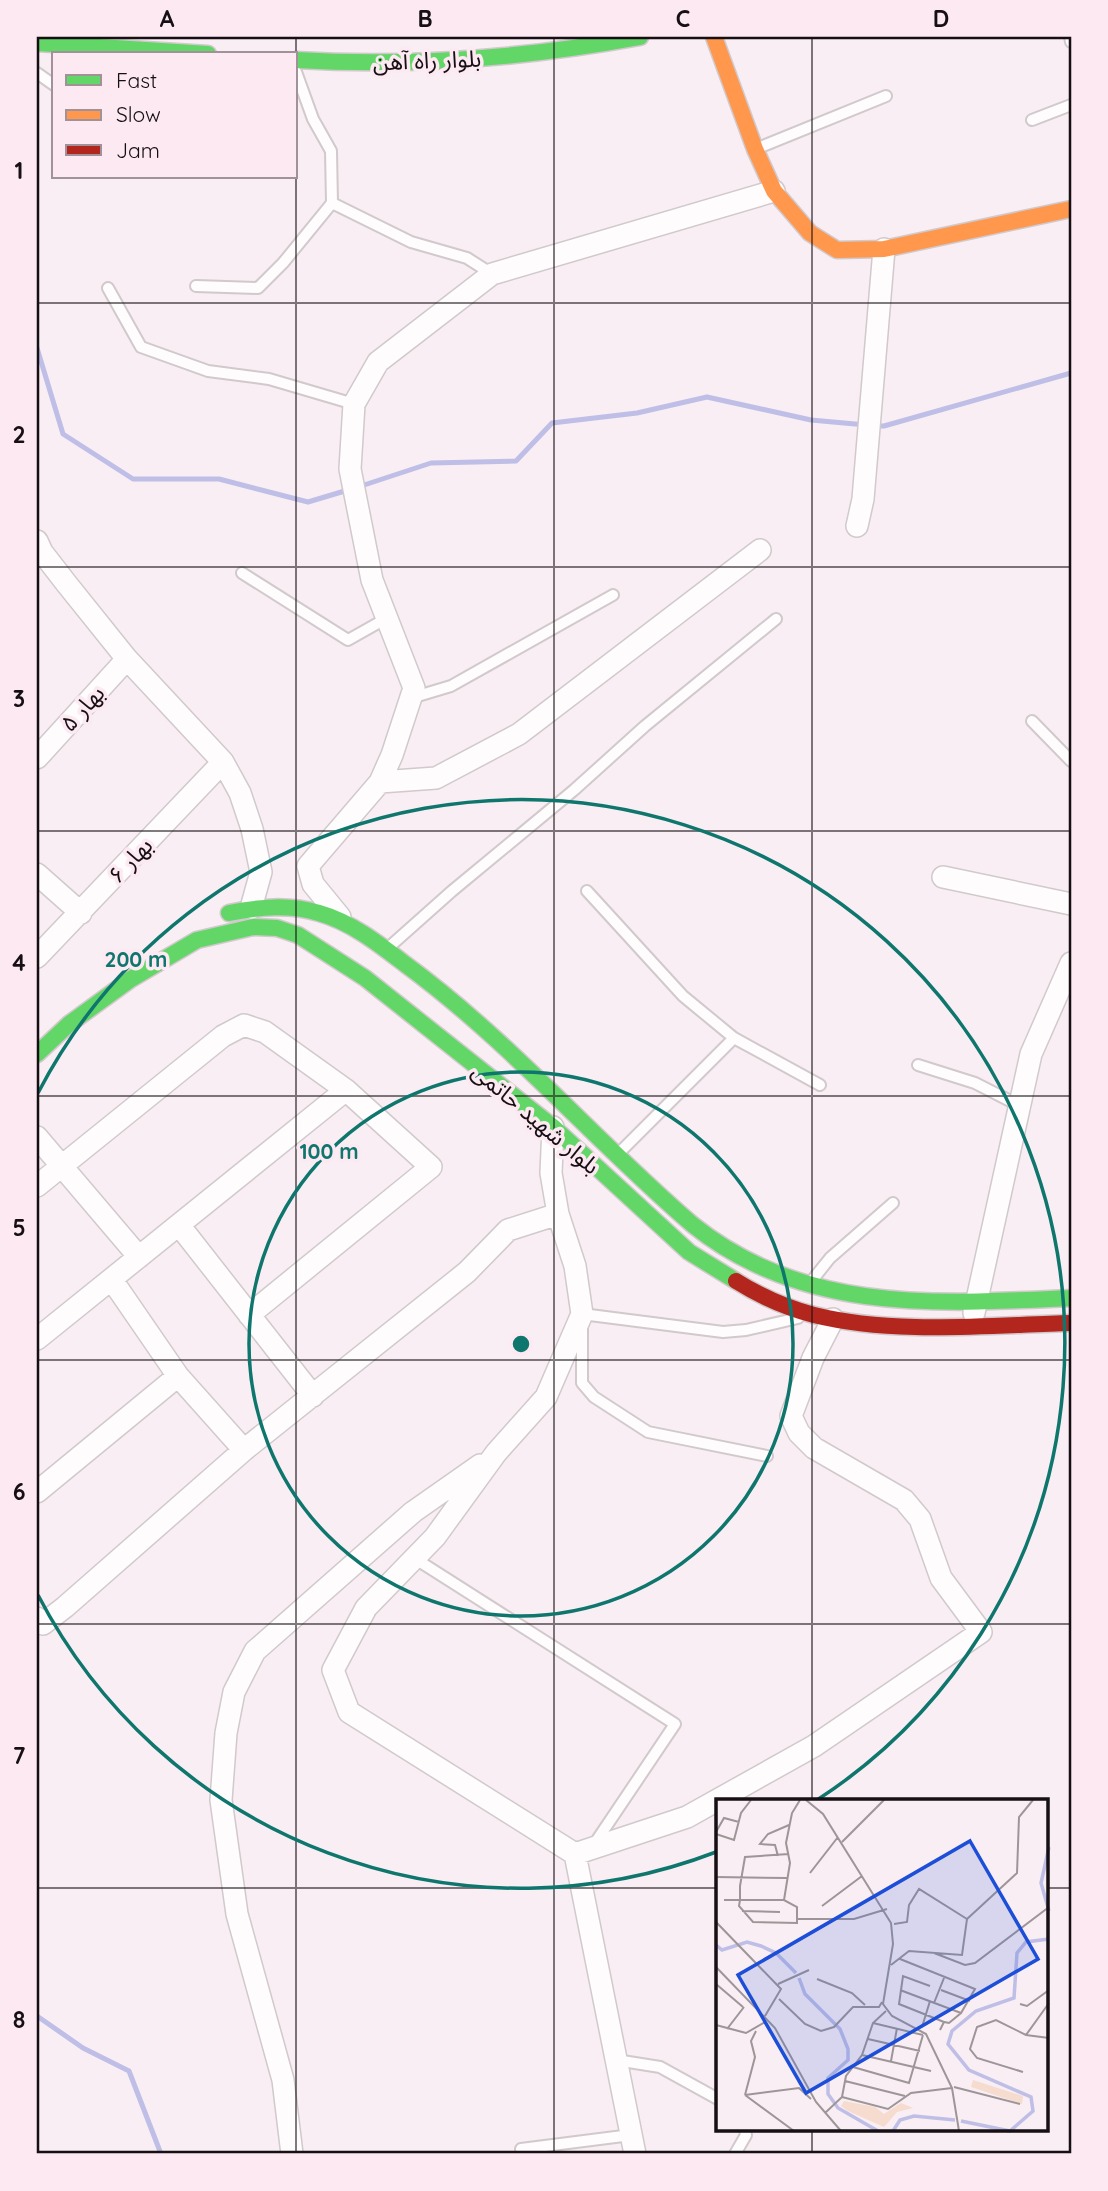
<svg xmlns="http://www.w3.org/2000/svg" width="1108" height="2191" font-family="Quicksand,'Noto Sans Arabic',sans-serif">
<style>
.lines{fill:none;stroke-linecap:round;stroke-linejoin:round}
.stream{stroke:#bfbee6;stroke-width:5}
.lane-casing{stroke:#d1c9cc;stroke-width:14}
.street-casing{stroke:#d1c9cc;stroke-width:24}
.fast-casing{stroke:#d1c9cc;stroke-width:19}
.slow-casing{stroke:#d1c9cc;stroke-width:19}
.jam-casing{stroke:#d1c9cc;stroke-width:19}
.lane{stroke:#fefcfd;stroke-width:10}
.street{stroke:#fefcfd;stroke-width:21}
.fast{stroke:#63d668;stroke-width:16}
.slow{stroke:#ff974d;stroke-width:16}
.jam{stroke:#b3261e;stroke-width:16}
.grid{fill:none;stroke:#160f13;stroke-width:2;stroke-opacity:0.55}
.ring{fill:none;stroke:#0f766e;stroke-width:3.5}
.labels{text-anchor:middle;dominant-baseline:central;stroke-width:7;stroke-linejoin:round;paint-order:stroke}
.street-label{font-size:23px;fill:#160f13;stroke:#fde9f2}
.inset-river{fill:none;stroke:#bfbee6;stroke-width:3.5}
.inset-road{fill:none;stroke:#9e9599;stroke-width:2}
.view{fill:#1d4ed8;fill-opacity:0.15;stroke:#1d4ed8;stroke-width:3.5}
.inset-edge{fill:none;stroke:#160f13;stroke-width:3.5}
.centre{fill:#0f766e;stroke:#fde9f2;stroke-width:3.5}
.ring-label{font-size:21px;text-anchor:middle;font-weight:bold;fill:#0f766e;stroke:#fde9f2;stroke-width:7;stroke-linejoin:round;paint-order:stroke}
.neatline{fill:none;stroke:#160f13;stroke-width:2.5}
.grid-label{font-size:23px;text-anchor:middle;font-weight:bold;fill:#160f13}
</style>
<rect width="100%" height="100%" fill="#f8eef3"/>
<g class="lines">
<!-- stream -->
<path class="stream" d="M 37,348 L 63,434 L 133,479 L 219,479 L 308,502 L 348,490
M 875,426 L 884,426 L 1071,373
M 358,487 L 431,463 L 516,461 L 552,423 L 637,413 L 707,397 L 811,420 L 866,425
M 37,2016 L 83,2048 L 129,2071 L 161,2154"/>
<defs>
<path id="lane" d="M 1070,37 L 1071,42
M 296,72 L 313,119 L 331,151 L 332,203 L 411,242 L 467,258 L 492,274
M 37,73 L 54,85
M 1032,120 L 1071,105
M 758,148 L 886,96
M 196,286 L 258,288 L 283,263 L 332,203
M 108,288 L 141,347 L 208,371 L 269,379 L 354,404
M 242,573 L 348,640 L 387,618
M 411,698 L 451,686 L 613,595
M 1032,721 L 1071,761
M 587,891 L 683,996 L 734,1038 L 820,1085
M 388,948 L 452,891 L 574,790 L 645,726 L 776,619
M 918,1065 L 975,1083 L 1020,1106
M 617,1155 L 734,1038
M 810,1283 L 830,1258 L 893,1203
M 767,1456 L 648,1432 L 594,1397 L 582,1383 L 582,1314 L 723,1332 L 746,1330 L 798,1318
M 414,1558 L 675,1724 L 593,1846
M 616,2060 L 660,2067 L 718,2099
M 521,2149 L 631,2135
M 735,2154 L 746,2135 L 745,2130"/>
<path id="street" d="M 857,526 L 863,499 L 884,249
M 37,541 L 42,552 L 66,583 L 127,659 L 223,762 L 240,793 L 252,829 L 261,872 L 251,908
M 37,758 L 127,659
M 380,782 L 436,778 L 519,734 L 760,550
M 37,874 L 81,913
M 943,877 L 1071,904
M 340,917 L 313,884 L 308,866 L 380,782 L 392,755 L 414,688 L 372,580 L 350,469 L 354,404 L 378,362 L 492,274 L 774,191
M 37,957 L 223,762
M 553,1127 L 551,1173 L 558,1214 L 575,1266 L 582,1314 L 546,1397 L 496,1453 L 435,1537 L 366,1608 L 333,1670 L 349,1712 L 575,1854 L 635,2154
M 37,1137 L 139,1257
M 37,1186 L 223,1036 L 244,1025 L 265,1032 L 346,1090 L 431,1167 L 249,1315
M 179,1225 L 313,1396
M 112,1280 L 178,1376 L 244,1450
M 974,1313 L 1031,1054 L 1071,963
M 37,1339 L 346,1090
M 37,1492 L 178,1376
M 37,1618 L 43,1624 L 65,1607 L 244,1450 L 467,1272 L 508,1230 L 558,1214
M 575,1854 L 687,1817 L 814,1746 L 981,1632 L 941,1578 L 920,1519 L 904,1500 L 814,1448 L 799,1433 L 791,1416 L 813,1358 L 833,1319
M 292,2154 L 283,2080 L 237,1914 L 221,1800 L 226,1733 L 234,1692 L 255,1651 L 413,1512 L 480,1465"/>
<path id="fast" d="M 37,43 L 208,54
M 296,60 C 412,67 526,58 640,37
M 229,913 C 259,907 289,904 319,913 C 351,922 379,944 405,964 C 510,1041 595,1141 693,1225 C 804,1314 937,1304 1071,1298
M 37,1054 L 69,1024 L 131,979 L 197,940 L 253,927 L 277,928 L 298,935 L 365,978 L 553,1127 L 689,1252 L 736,1281"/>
<path id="slow" d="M 714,37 L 755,149 L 774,191 L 810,233 L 837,250 L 884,249 L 1071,209"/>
<path id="jam" d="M 736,1281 C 760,1296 787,1308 814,1315 C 895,1335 989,1325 1071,1323"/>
</defs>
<!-- lane casing -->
<use href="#lane" class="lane-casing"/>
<!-- street casing -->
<use href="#street" class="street-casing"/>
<!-- fast casing -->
<use href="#fast" class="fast-casing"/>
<!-- slow casing -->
<use href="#slow" class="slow-casing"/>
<!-- jam casing -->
<use href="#jam" class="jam-casing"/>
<!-- lane -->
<use href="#lane" class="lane"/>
<!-- street -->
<use href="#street" class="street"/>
<!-- fast -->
<use href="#fast" class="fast"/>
<!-- slow -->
<use href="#slow" class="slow"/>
<!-- jam -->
<use href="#jam" class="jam"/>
</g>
<!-- grid -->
<path class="grid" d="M 296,37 L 296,2154M 554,37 L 554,2154M 812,37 L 812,1801M 37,303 L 1071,303M 37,567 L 1071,567M 37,831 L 1071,831M 37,1096 L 1071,1096M 37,1360 L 1071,1360M 37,1624 L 1071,1624M 37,1888 L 718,1888M 1047,1888 L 1071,1888M 812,2130 L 812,2154"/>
<!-- distance rings -->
<g class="ring">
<circle cx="521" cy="1344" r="272"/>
<path d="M716 1852A544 544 0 0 1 38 1595M38 1093A544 544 0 1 1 817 1800"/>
</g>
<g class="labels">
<!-- street labels -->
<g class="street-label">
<text transform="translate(427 60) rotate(-2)">بلوار راه آهن</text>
<text transform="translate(82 708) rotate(-48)">بهار ۵</text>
<text transform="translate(130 860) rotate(-47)">بهار ۶</text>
<text transform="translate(536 1118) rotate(40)">بلوار شهید حاتمی</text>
</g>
</g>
<!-- overview -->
<g transform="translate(716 1799)">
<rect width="332" height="332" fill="#f8eef3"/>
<path d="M 257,281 L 307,297 L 306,305 L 255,288 ZM 128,302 L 159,308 L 168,315 L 185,304 L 197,309 L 181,313 L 168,328 L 132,312 L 125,307 Z" fill="#f6dbcf"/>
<path class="inset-river" d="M 333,48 L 325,84 L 333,112M 0,146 L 6,151 L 31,143 L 45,147 L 60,154 L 80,174M 83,179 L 89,195 L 124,230 L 132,250 L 132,261 L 112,279 L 112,295 L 122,309 L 162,332M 245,322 L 294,332 L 317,312 L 315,298 L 253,271 L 232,245 L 236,232 L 260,212 L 298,199 L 301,154 L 310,143 L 333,140M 177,332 L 184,321 L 198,317 L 239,321"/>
<path class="inset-road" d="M 90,1 L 107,15 L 175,124 L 177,145 L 167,205 L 176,217 L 210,235 L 236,289 L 243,332M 0,33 L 8,19 L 23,23M 0,35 L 18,41 L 25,14 L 35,1M 126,43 L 168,1M 62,57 L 59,46 L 44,45 L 52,35 L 73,26M 94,74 L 122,38M 0,78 L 71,79M 8,101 L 68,101 L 81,108 L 81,124 L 37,123 L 23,107 L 24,101 L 24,87 L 29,58 L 73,55M 68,101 L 74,64 L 70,44 L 76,14 L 84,1M 106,107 L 146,77M 26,112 L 64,113M 81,120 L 138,120 L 171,110M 0,123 L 65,190 L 49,217M 178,125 L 191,123 L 193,106 L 203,90 L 251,120M 218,154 L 249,166 L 259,164 L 333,108M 184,160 L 259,190 L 245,214 L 233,224 L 228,223 L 224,231M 175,166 L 193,152 L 246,156 L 251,120 L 301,74 L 303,18 L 317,1M 0,168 L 59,229 L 100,303 L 125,332M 101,180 L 136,194 L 149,206M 0,185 L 27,208M 62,185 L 93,171M 214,187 L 187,177 L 183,205 L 228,223M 184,191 L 245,214M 225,191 L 254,202M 63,200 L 89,225 L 105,232 L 118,228 L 137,208 L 163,208 L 166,203M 218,204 L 228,179M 304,205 L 311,207 L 333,191M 157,224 L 207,236M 0,226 L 30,234 L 49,223M 206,228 L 214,202M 11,230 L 28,208M 310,236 L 333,204M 152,240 L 204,252M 146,256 L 215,272M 175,262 L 181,229M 137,268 L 193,284 L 207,236M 307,273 L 261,259 L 254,250 L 261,228 L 280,221 L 310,236 L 333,239M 129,282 L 189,297M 238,288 L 304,305M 29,296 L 83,289 L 95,300M 29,296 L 39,258 L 35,242 L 40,232M 29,296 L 78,332M 126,298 L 172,310 L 195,294 L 236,289M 109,314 L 126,298 L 130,277 L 146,256 L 157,224 L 170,212"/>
<path class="view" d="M 254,42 L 322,160 L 90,294 L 22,176 Z"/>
<rect width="332" height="332" class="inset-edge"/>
</g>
<circle cx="521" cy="1344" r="10" class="centre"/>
<g class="ring-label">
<text x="136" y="967">200 m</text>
<text x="329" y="1159">100 m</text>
</g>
<!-- border -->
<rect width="1108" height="2191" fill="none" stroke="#fde9f2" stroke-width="77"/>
<!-- legend -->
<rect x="52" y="52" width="245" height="126" fill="#fde9f2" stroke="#a19299" stroke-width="2"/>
<rect x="66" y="75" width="35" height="10" fill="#63d668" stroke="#a19299" stroke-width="2"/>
<text x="116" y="88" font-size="21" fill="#160f13">Fast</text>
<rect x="66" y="110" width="35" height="10" fill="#ff974d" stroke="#a19299" stroke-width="2"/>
<text x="116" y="122" font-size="21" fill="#160f13">Slow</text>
<rect x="66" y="145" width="35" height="10" fill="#b3261e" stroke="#a19299" stroke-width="2"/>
<text x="116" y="158" font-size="21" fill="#160f13">Jam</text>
<rect x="38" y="38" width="1032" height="2114" class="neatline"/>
<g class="grid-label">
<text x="167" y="27">A</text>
<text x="425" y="27">B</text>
<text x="683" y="27">C</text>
<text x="941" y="27">D</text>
<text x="19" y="179">1</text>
<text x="19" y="443">2</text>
<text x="19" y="707">3</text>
<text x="19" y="971">4</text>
<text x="19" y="1236">5</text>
<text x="19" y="1500">6</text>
<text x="19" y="1764">7</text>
<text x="19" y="2028">8</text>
</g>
</svg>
